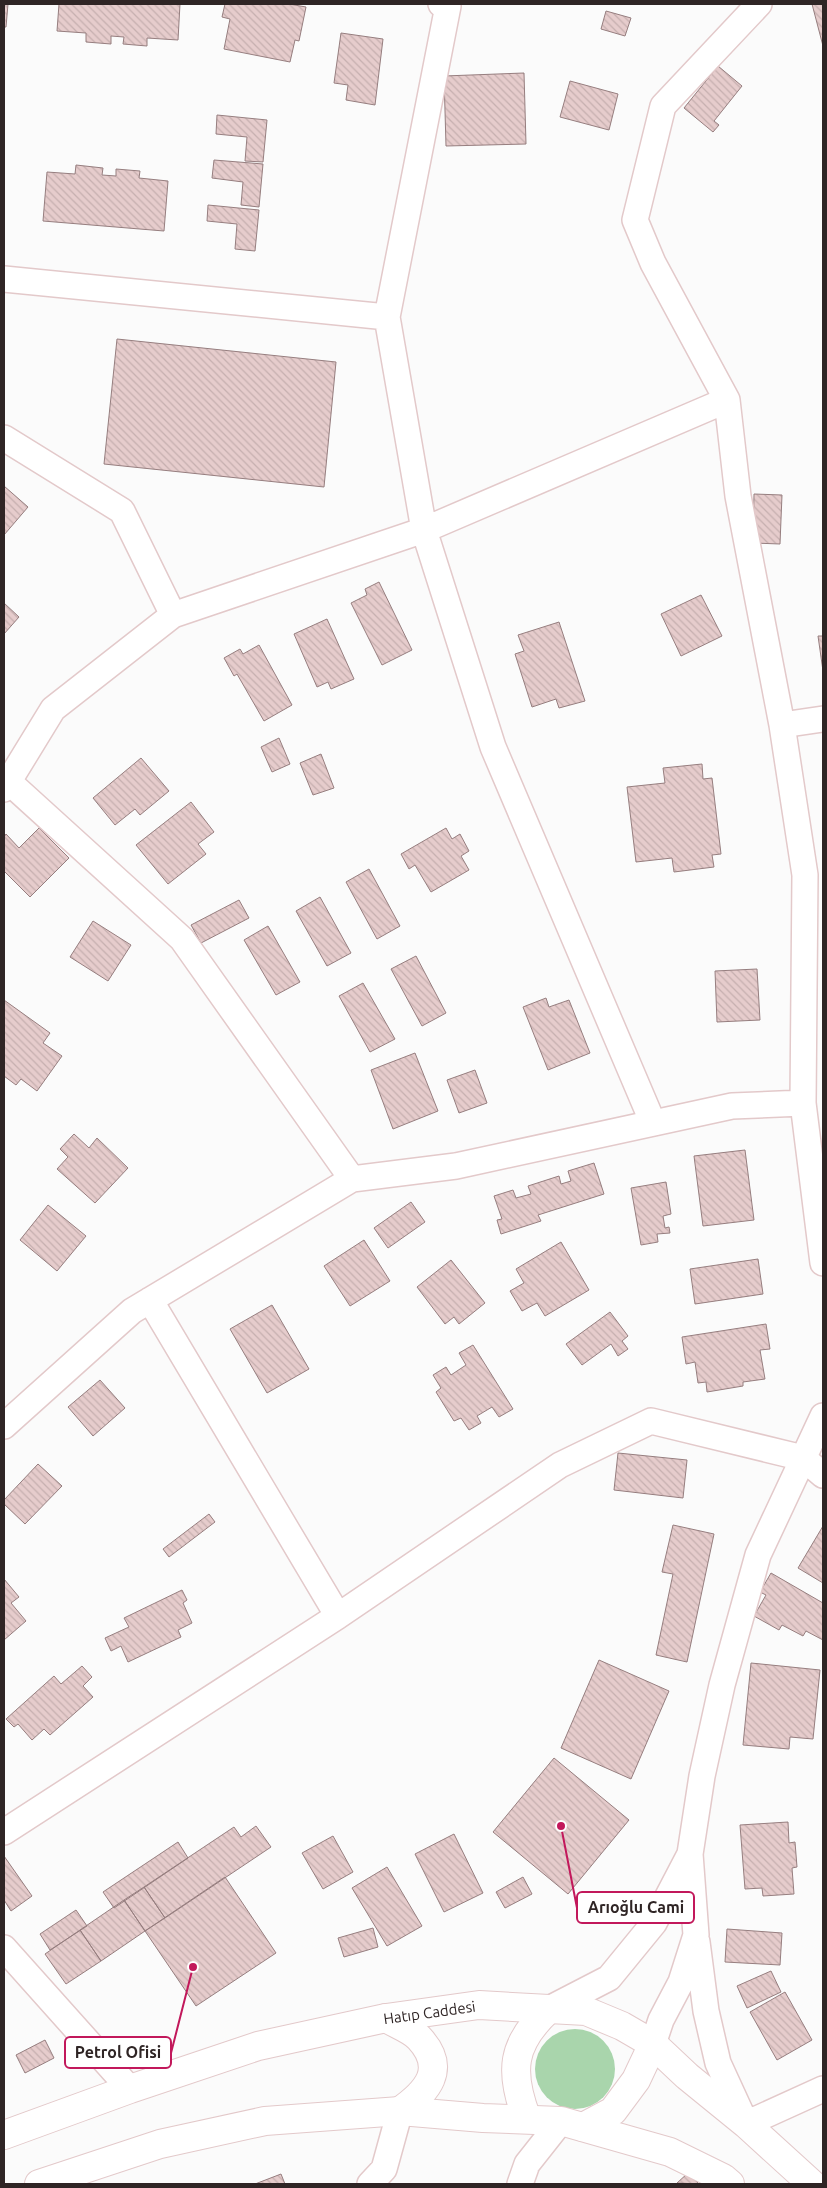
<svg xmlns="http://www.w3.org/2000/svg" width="827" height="2188" font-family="Ubuntu,sans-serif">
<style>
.grass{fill:#a9d5ac}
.building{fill:url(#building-back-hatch);stroke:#967e7f}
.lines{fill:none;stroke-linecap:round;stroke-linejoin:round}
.minor-casing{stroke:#e3c9ca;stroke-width:28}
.secondary-casing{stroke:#e3c9ca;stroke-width:30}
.minor{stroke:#fff;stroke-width:25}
.secondary{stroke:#fff;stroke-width:28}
.labels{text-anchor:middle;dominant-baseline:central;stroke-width:4.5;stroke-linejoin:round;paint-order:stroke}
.street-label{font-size:15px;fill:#2f2525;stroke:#fff}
.leader{fill:none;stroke:#c2185b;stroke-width:2}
.callout-dot{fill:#c2185b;stroke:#fff;stroke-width:2}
.callout{fill:#fff;stroke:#c2185b;stroke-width:2}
.callout-label{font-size:16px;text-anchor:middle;font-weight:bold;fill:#2f2525}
</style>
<defs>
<pattern id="building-back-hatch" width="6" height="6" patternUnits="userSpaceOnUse" patternTransform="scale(1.25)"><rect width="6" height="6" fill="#e6cccc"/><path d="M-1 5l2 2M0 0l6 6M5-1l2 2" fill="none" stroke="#c6afaf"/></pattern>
</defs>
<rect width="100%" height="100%" fill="#fbfbfb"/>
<!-- grass -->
<path class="grass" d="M535 2069a40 40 0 1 1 80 0a40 40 0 1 1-80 0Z"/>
<!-- building -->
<path class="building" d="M 4,4 L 8,4 L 6,27 L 4,27 Z
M 59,4 L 180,4 L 178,40 L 147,38 L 147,46 L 123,44 L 124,37 L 111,36 L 111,44 L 86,42 L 86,33 L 57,31 Z
M 225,4 L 289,4 L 306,7 L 299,41 L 295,40 L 290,62 L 224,49 L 230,19 L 222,17 Z
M 812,4 L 823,4 L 823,46 Z
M 606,11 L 631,18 L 625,36 L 601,29 Z
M 341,33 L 383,39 L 375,105 L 346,100 L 348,85 L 334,83 Z
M 718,66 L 742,86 L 714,121 L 719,125 L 713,132 L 684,108 Z
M 524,73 L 526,144 L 446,146 L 444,76 Z
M 570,81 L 618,94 L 609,130 L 560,117 Z
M 217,115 L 267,120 L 263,162 L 245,161 L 247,137 L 216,134 Z
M 214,160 L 263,164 L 259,207 L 241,205 L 243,182 L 212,178 Z
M 76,165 L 103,168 L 102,175 L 116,176 L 116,169 L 140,171 L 139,178 L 168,181 L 164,231 L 43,221 L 47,172 L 75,174 Z
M 208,205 L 259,210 L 255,251 L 235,249 L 237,224 L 207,221 Z
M 117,339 L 336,362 L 324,487 L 104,464 Z
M 4,486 L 28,507 L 4,535 Z
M 754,494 L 782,495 L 780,544 L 753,543 Z
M 379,582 L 412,650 L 382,665 L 351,603 L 367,595 L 365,589 Z
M 701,595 L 722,636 L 681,656 L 661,614 Z
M 4,603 L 19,617 L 4,634 Z
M 327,619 L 354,679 L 331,689 L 328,682 L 317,687 L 294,634 Z
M 559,622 L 585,701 L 559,708 L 556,699 L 532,707 L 515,654 L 524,651 L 518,635 Z
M 818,636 L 823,636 L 823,671 Z
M 259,645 L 292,705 L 264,721 L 237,674 L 234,676 L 224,658 L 240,649 L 243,654 Z
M 279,738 L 290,764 L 272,772 L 261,747 Z
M 321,754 L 334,788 L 313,795 L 300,763 Z
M 141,758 L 169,791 L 140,815 L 135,809 L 115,825 L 93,798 Z
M 702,764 L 703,779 L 712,778 L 721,854 L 712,855 L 714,867 L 674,872 L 672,858 L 636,862 L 627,787 L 665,783 L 663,768 Z
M 191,802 L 214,832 L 198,844 L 206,854 L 168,884 L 136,845 Z
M 39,828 L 69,858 L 30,897 L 4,871 L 4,837 L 6,834 L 19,848 Z
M 446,828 L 452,839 L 460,834 L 469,851 L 461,856 L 469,870 L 431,892 L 415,865 L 409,869 L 401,854 Z
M 369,869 L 400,926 L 377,939 L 346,882 Z
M 320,897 L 351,953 L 327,966 L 296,911 Z
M 239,900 L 249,918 L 201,943 L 191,925 Z
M 93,921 L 131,945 L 108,981 L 70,957 Z
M 268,926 L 300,982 L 276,995 L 244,940 Z
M 416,956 L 446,1013 L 422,1026 L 391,969 Z
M 757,969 L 760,1020 L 717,1022 L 715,971 Z
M 363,983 L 395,1039 L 370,1052 L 339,996 Z
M 546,998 L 549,1007 L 569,1000 L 590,1053 L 548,1070 L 523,1007 Z
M 4,1000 L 50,1033 L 43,1043 L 62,1056 L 37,1091 L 21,1079 L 16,1085 L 4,1076 Z
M 415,1053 L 438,1111 L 393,1129 L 371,1070 Z
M 475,1070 L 487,1103 L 459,1113 L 447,1080 Z
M 74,1134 L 89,1148 L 97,1138 L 128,1168 L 95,1203 L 57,1169 L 68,1157 L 60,1149 Z
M 745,1150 L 754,1220 L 703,1226 L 694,1156 Z
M 594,1163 L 604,1194 L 538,1215 L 541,1221 L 501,1234 L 497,1220 L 502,1219 L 494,1196 L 513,1190 L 516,1198 L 531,1194 L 528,1186 L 559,1176 L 561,1184 L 571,1181 L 568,1171 Z
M 666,1182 L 671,1214 L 663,1216 L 665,1228 L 669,1227 L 670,1233 L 657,1234 L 658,1242 L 641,1245 L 631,1188 Z
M 411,1202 L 425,1222 L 388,1248 L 374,1228 Z
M 48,1205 L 86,1236 L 57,1271 L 20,1240 Z
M 364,1240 L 390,1281 L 350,1306 L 324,1266 Z
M 561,1242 L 589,1290 L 545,1316 L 537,1303 L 522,1311 L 510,1291 L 524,1283 L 516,1269 Z
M 758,1259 L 763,1294 L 695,1304 L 690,1269 Z
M 451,1260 L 485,1303 L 459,1324 L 454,1317 L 445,1324 L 417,1287 Z
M 272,1305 L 309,1369 L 267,1393 L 230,1329 Z
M 610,1312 L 628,1336 L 622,1341 L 628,1349 L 618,1356 L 611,1344 L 582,1365 L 566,1344 Z
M 766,1324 L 770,1349 L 760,1350 L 765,1379 L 743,1382 L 743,1386 L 707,1392 L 706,1382 L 698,1383 L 695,1362 L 686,1364 L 682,1337 Z
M 473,1345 L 513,1409 L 499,1417 L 492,1407 L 477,1416 L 481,1423 L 469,1430 L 461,1418 L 454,1421 L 436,1392 L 441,1388 L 433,1375 L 446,1367 L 451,1375 L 466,1365 L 459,1353 Z
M 100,1380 L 125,1408 L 93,1436 L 68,1407 Z
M 618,1453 L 687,1460 L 683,1498 L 614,1490 Z
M 38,1464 L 62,1486 L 25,1524 L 4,1504 L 4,1500 Z
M 209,1514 L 215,1522 L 169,1557 L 163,1549 Z
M 673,1525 L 714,1534 L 687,1662 L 656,1655 L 673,1574 L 662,1572 Z
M 823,1526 L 823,1583 L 798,1568 Z
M 771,1573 L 823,1603 L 823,1640 L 806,1631 L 803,1636 L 782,1625 L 779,1630 L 754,1616 L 766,1595 L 760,1592 Z
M 4,1579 L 19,1597 L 11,1603 L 26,1621 L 4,1640 Z
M 182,1590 L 187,1600 L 183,1603 L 192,1623 L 178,1630 L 181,1637 L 128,1662 L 121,1646 L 111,1651 L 105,1638 L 129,1627 L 124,1618 Z
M 599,1660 L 669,1691 L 631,1779 L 561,1748 Z
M 751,1663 L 820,1670 L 813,1739 L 790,1737 L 789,1749 L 743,1745 Z
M 82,1666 L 92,1677 L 83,1686 L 93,1697 L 50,1735 L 44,1729 L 32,1740 L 18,1724 L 14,1727 L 6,1719 L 54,1676 L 61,1684 Z
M 554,1758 L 629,1820 L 568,1894 L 493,1832 Z
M 788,1822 L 789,1843 L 795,1842 L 797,1867 L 792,1868 L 794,1894 L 763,1896 L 762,1888 L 745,1889 L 740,1825 Z
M 256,1826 L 271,1847 L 165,1918 L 144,1887 L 234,1827 L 241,1837 Z
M 454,1834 L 483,1893 L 444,1912 L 415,1854 Z
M 333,1836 L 353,1872 L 323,1889 L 302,1853 Z
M 178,1842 L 188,1858 L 114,1908 L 103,1892 Z
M 4,1856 L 32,1896 L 11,1911 L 4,1900 Z
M 387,1867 L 422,1926 L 387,1946 L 352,1888 Z
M 225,1877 L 276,1953 L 196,2006 L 145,1931 Z
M 523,1877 L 532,1894 L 505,1908 L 496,1892 Z
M 144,1887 L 165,1918 L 145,1931 L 124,1900 Z
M 124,1900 L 145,1931 L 101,1961 L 80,1930 Z
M 76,1910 L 87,1926 L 50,1950 L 40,1934 Z
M 373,1928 L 378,1947 L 344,1957 L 338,1938 Z
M 727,1929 L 782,1933 L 780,1965 L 725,1962 Z
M 80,1930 L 101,1961 L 66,1984 L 45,1954 Z
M 771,1971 L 781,1992 L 747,2008 L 737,1986 Z
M 785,1992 L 812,2040 L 777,2060 L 750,2012 Z
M 45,2040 L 54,2058 L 25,2073 L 16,2055 Z
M 688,2173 L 699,2184 L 677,2183 Z
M 281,2174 L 285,2184 L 255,2184 Z"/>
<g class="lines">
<defs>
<path id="minor" d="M 759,4 L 663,106 L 635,220 L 653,263 L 727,400 L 738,496 L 782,725 L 805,875 L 803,1103 L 823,1263
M 4,279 L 387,317
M 4,438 L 122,511 L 173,615 L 53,709 L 4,789
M 173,615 L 424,530 L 387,317 L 448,6 L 441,4
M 782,725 L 823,719
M 653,1123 L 493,747 L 424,530 L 727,400
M 352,1179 L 456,1166 L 732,1106 L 803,1103
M 150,1300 L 338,1616 L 560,1465 L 651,1421 L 803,1458 L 823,1475
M 4,1426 L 132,1311 L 352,1179 L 182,939 L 8,781
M 4,1832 L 338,1616
M 697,1942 L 706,2011 L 718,2063 L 746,2124 L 823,2089
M 4,1948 L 130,2089
M 549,2009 L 609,1978 L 654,1923 L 690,1854
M 653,2044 L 661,2020 L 681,1982 L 696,1935 L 690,1854 L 702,1776 L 722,1685 L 758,1555 L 823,1416
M 370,2184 L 384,2169 L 400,2111
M 520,2184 L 527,2164 L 561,2121"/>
<g id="secondary">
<path d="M 386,2018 C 396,2024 412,2030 419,2038 C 448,2069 427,2092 400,2111"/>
<path d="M 527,2119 C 509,2072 511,2044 549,2009"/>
<path d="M 583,2127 L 613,2111 L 636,2080 L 653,2044"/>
<path id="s1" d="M 4,2135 L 130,2089 L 258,2046 L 386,2018 L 479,2005 L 549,2009 L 586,2011 L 622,2026 L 653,2044 L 687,2076 L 746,2124 L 812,2184"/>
<path d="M 39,2184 L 160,2144 L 265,2121 L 400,2111 L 483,2118 L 561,2121 L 670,2152 L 723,2178 L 730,2184"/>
</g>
</defs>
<!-- minor casing -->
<use href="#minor" class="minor-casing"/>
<!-- secondary casing -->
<use href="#secondary" class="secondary-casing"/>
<!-- minor -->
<use href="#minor" class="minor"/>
<!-- secondary -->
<use href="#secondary" class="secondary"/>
</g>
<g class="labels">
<!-- street labels -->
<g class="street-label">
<text stroke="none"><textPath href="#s1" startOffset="444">Hatıp Caddesi</textPath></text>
</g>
</g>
<!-- callouts -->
<path class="leader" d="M561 1826L577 1908M193 1967L171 2053"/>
<g class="callout-dot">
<circle cx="561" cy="1826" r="5"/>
<circle cx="193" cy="1967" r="5"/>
</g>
<g class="callout">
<rect x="577" y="1892" width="117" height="31" rx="5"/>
<rect x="65" y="2037" width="106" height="31" rx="5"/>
</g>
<g class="callout-label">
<text x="636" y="1913">Arıoğlu Cami</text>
<text x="118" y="2058">Petrol Ofisi</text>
</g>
<!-- border -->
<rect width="827" height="2188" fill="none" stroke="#2f2525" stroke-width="10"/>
</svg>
